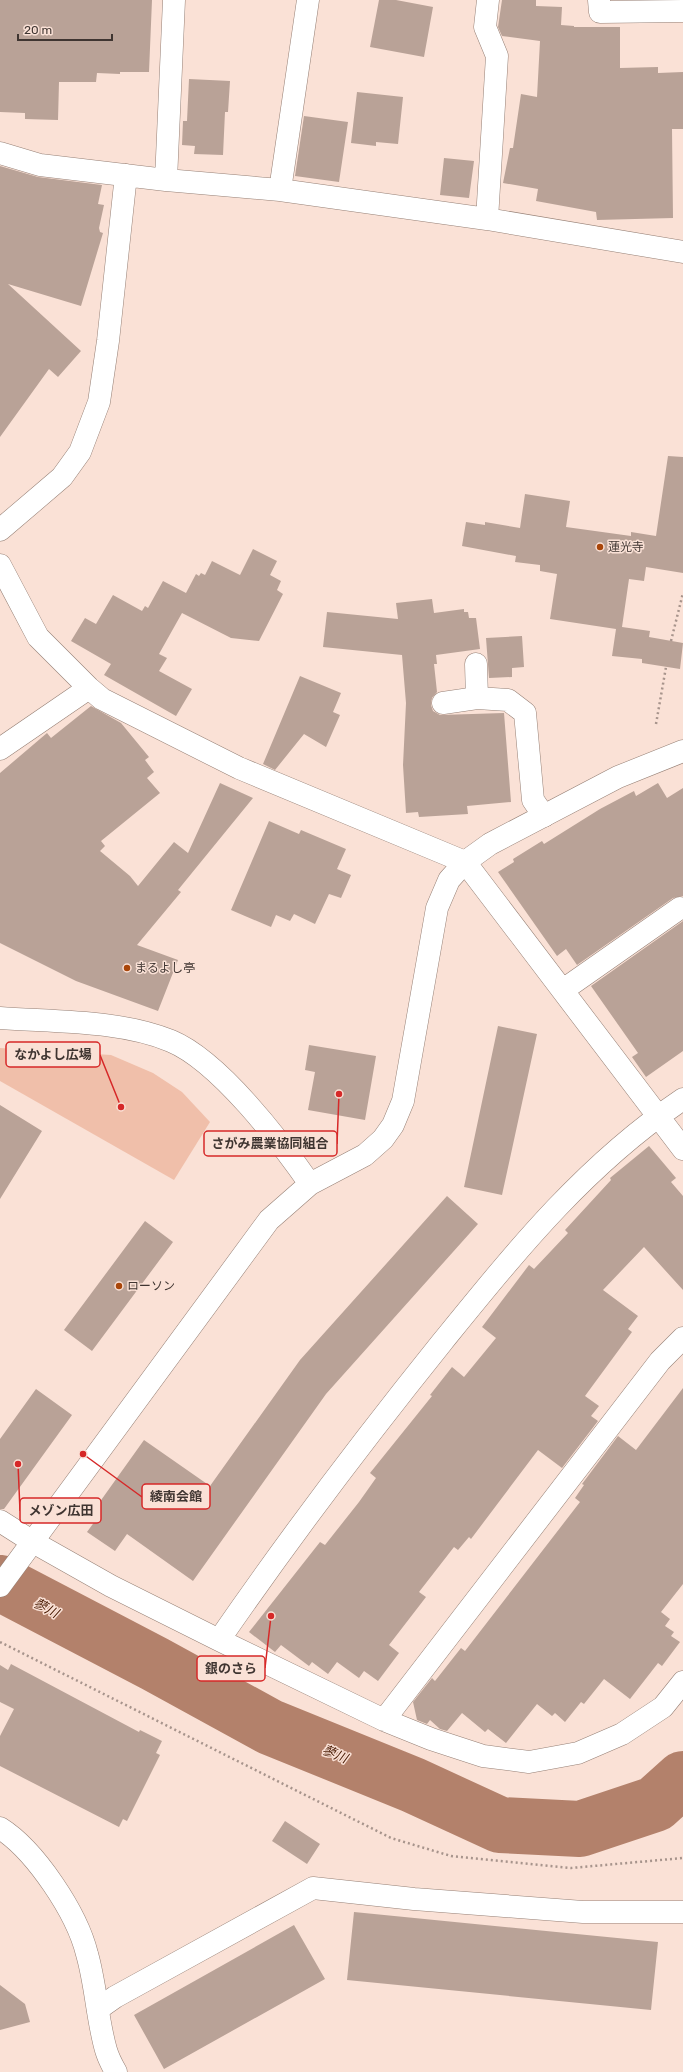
<svg xmlns="http://www.w3.org/2000/svg" width="683" height="2072" font-family="Rubik,'Noto Sans JP',sans-serif">
<style>
.green{fill:#f0bfaa}
.lines{fill:none;stroke-linecap:round;stroke-linejoin:round}
.river{stroke:#b3816b;stroke-width:56}
.building{fill:#b9a297}
.minor-casing{stroke:#968076;stroke-width:23}
.tertiary-casing{stroke:#968076;stroke-width:23}
.path{stroke:#a7948c;stroke-width:2.5;stroke-dasharray:2 3;stroke-linecap:butt}
.minor{stroke:#fff;stroke-width:22}
.tertiary{stroke:#fff;stroke-width:22}
.poi-dot{fill:#a9460a;stroke:#fae1d6;stroke-width:1.5}
.labels{text-anchor:middle;dominant-baseline:central;stroke-width:3;stroke-linejoin:round;paint-order:stroke}
.poi-label{font-size:12px;fill:#3f3531;stroke:#fae1d6;text-anchor:start}
.water-label{font-size:13px;font-style:italic;fill:#481900;stroke:#fae1d6}
.leader{fill:none;stroke:#d62828;stroke-width:1.5}
.callout-dot{fill:#d62828;stroke:#fae1d6;stroke-width:1.5}
.callout{fill:#fae1d6;stroke:#d62828;stroke-width:1.5}
.callout-label{font-size:13px;text-anchor:middle;font-weight:bold;fill:#3f3531}
</style>
<rect width="100%" height="100%" fill="#fae1d6"/>
<!-- green -->
<path class="green" d="M 0,1048 L 111,1055 L 153,1073 L 182,1092 L 210,1122 L 174,1180 L 0,1081 Z"/>
<g class="lines">
<!-- river -->
<path class="river" d="M 0,1583 L 155,1664 L 270,1727 L 413,1785 L 500,1825 L 580,1829 L 655,1804 L 683,1779"/>
</g>
<!-- building -->
<path class="building" d="M 0,0 L 152,0 L 149,72 L 120,72 L 120,74 L 97,73 L 96,82 L 59,82 L 58,120 L 25,119 L 25,113 L 0,112 Z
M 379,0 L 396,0 L 433,7 L 424,57 L 370,47 Z
M 502,0 L 536,0 L 536,6 L 562,7 L 561,25 L 574,26 L 574,27 L 620,27 L 620,68 L 658,67 L 658,73 L 683,72 L 683,129 L 672,129 L 673,218 L 597,220 L 596,212 L 536,201 L 538,189 L 503,183 L 510,148 L 513,148 L 521,94 L 537,97 L 540,41 L 502,36 L 498,27 Z
M 189,79 L 230,81 L 228,112 L 225,112 L 223,155 L 194,154 L 195,146 L 182,145 L 183,121 L 187,121 Z
M 357,92 L 403,97 L 398,144 L 376,142 L 376,146 L 351,143 Z
M 304,116 L 348,122 L 339,182 L 295,176 Z
M 444,158 L 474,161 L 469,198 L 440,195 Z
M 0,166 L 38,177 L 102,185 L 98,204 L 104,205 L 99,228 L 100,232 L 103,233 L 81,306 L 8,284 L 81,351 L 58,377 L 49,369 L 0,437 Z
M 668,456 L 683,457 L 683,573 L 646,567 L 644,581 L 629,579 L 622,627 L 650,631 L 649,637 L 683,643 L 680,669 L 642,663 L 642,659 L 612,656 L 616,629 L 550,619 L 557,574 L 540,571 L 540,565 L 515,562 L 516,556 L 462,546 L 466,522 L 485,525 L 485,522 L 520,528 L 525,494 L 570,501 L 566,527 L 631,536 L 631,532 L 656,536 Z
M 253,549 L 277,561 L 270,575 L 281,581 L 277,590 L 283,594 L 259,641 L 231,638 L 182,613 L 159,654 L 167,658 L 159,671 L 192,689 L 176,716 L 104,675 L 111,664 L 71,641 L 85,618 L 96,624 L 113,595 L 142,611 L 145,606 L 148,608 L 163,581 L 186,593 L 196,574 L 199,576 L 201,573 L 205,575 L 212,561 L 240,575 Z
M 432,599 L 434,613 L 464,609 L 464,612 L 468,612 L 469,618 L 476,618 L 480,649 L 436,655 L 437,664 L 434,664 L 437,692 L 432,698 L 431,705 L 433,711 L 440,715 L 504,713 L 511,802 L 467,806 L 468,814 L 419,817 L 418,812 L 406,813 L 403,765 L 406,703 L 402,655 L 323,647 L 327,612 L 398,619 L 396,603 Z
M 522,636 L 524,667 L 512,668 L 512,677 L 489,678 L 486,638 Z
M 300,676 L 341,693 L 333,712 L 340,715 L 326,747 L 304,734 L 275,770 L 263,764 Z
M 91,706 L 121,723 L 149,757 L 145,760 L 154,772 L 147,778 L 160,793 L 101,841 L 105,846 L 100,851 L 130,876 L 138,886 L 174,842 L 188,853 L 220,783 L 253,798 L 178,890 L 181,892 L 137,945 L 178,960 L 158,1011 L 76,981 L 0,943 L 0,773 L 47,733 L 51,738 Z
M 658,783 L 667,798 L 683,788 L 683,896 L 673,898 L 577,965 L 566,949 L 557,956 L 498,872 L 514,862 L 513,859 L 542,841 L 544,844 L 600,809 L 634,791 L 636,796 Z
M 269,821 L 299,834 L 301,830 L 346,849 L 337,869 L 351,875 L 341,898 L 329,894 L 315,924 L 294,914 L 290,921 L 276,915 L 271,927 L 231,910 Z
M 683,921 L 683,1051 L 646,1077 L 632,1057 L 638,1053 L 591,986 Z
M 498,1026 L 537,1034 L 502,1195 L 464,1187 Z
M 309,1045 L 376,1056 L 365,1120 L 308,1110 L 315,1072 L 305,1070 Z
M 0,1105 L 42,1131 L 0,1199 Z
M 649,1146 L 676,1178 L 671,1182 L 683,1196 L 683,1290 L 644,1247 L 603,1290 L 638,1316 L 628,1329 L 632,1332 L 585,1396 L 599,1406 L 591,1416 L 598,1421 L 562,1468 L 538,1450 L 471,1539 L 469,1537 L 458,1550 L 454,1547 L 419,1592 L 426,1597 L 389,1645 L 399,1653 L 378,1681 L 364,1671 L 359,1678 L 337,1662 L 328,1674 L 312,1662 L 309,1666 L 281,1645 L 275,1652 L 249,1632 L 320,1542 L 325,1545 L 359,1502 L 376,1478 L 370,1473 L 432,1396 L 430,1395 L 452,1367 L 464,1377 L 496,1338 L 482,1327 L 529,1265 L 534,1269 L 568,1233 L 565,1230 L 611,1180 L 610,1178 Z
M 447,1196 L 478,1224 L 326,1394 L 193,1581 L 127,1534 L 115,1551 L 87,1532 L 95,1521 L 89,1517 L 144,1440 L 210,1486 L 300,1360 Z
M 145,1221 L 173,1242 L 92,1351 L 64,1330 Z
M 683,1388 L 683,1584 L 661,1612 L 670,1619 L 665,1626 L 674,1632 L 671,1636 L 680,1642 L 662,1666 L 658,1663 L 630,1699 L 604,1679 L 584,1704 L 581,1702 L 565,1722 L 555,1713 L 552,1716 L 537,1704 L 506,1743 L 488,1729 L 485,1732 L 462,1713 L 447,1731 L 440,1729 L 430,1720 L 427,1724 L 417,1720 L 413,1702 L 432,1678 L 435,1681 L 461,1648 L 465,1651 L 580,1502 L 575,1498 L 584,1485 L 582,1484 L 618,1436 L 636,1450 Z
M 36,1389 L 72,1415 L 4,1509 L 0,1509 L 0,1439 Z
M 11,1664 L 139,1732 L 140,1730 L 162,1741 L 156,1753 L 160,1755 L 127,1821 L 123,1819 L 119,1827 L 0,1766 L 0,1736 L 14,1709 L 0,1702 L 0,1665 L 8,1670 Z
M 285,1821 L 320,1844 L 307,1864 L 272,1841 Z
M 354,1912 L 658,1942 L 651,2010 L 347,1980 Z
M 294,1925 L 325,1979 L 164,2069 L 134,2015 Z
M 0,1985 L 25,2004 L 30,2022 L 0,2030 Z"/>
<g class="lines">
<defs>
<path id="minor" d="M 599,0 L 600,12 L 683,11
M 0,153 L 40,165 L 166,180 L 280,190 L 487,219 L 683,252
M 166,180 L 174,0
M 280,190 L 308,0
M 487,219 L 497,56 L 485,27 L 488,0
M 0,530 L 62,477 L 80,452 L 99,402 L 108,341 L 126,175
M 0,565 L 38,637 L 89,688 L 102,699 L 239,768 L 465,862 L 683,1149
M 476,664 L 477,698
M 443,703 L 477,698 L 508,700 L 525,713 L 533,800 L 544,816
M 0,749 L 89,688
M 563,990 L 680,908
M 0,1521 L 33,1542 L 111,1586 L 219,1640 L 384,1720 L 431,1739 L 483,1756 L 529,1762 L 578,1753 L 622,1734 L 663,1707 L 683,1682
M 219,1640 C 290,1537 365,1438 443,1341 C 517,1250 585,1165 683,1099
M 384,1720 L 660,1361 L 683,1338
M 98,2009 L 115,1997 L 313,1888 L 414,1899 L 583,1912 L 683,1912"/>
<path id="tertiary" d="M 0,1018 C 55,1022 120,1020 171,1041 C 219,1061 280,1141 310,1184
M 0,1586 L 269,1220 L 310,1184 L 365,1155 L 383,1139 L 393,1125 L 403,1101 L 437,908 L 449,880 L 465,862 L 490,844 L 618,777 L 683,751
M 0,1828 C 35,1850 77,1913 87,1954 C 96,1985 97,2019 106,2050 C 108,2057 112,2065 116,2072"/>
</defs>
<!-- minor casing -->
<use href="#minor" class="minor-casing"/>
<!-- tertiary casing -->
<use href="#tertiary" class="tertiary-casing"/>
<!-- path -->
<path class="path" d="M 671,641 L 683,593
M 656,724 L 666,667
M 0,1642 L 391,1838 L 451,1856 L 571,1868 L 683,1858"/>
<!-- minor -->
<use href="#minor" class="minor"/>
<!-- tertiary -->
<use href="#tertiary" class="tertiary"/>
</g>
<!-- markers -->
<g class="poi-dot">
<circle cx="600" cy="547" r="4"/>
<circle cx="127" cy="968" r="4"/>
<circle cx="119" cy="1286" r="4"/>
</g>
<g class="labels">
<!-- poi labels -->
<g class="poi-label">
<text x="608" y="547">蓮光寺</text>
<text x="135" y="968">まるよし亭</text>
<text x="127" y="1286">ローソン</text>
</g>
<!-- water labels -->
<g class="water-label">
<text transform="translate(46 1608) rotate(28)">蓼川</text>
<text transform="translate(335 1754) rotate(22)">蓼川</text>
</g>
</g>
<!-- callouts -->
<path class="leader" d="M121 1107L100 1055M339 1094L337 1144M83 1454L142 1497M18 1464L20 1511M271 1616L265 1668"/>
<g class="callout-dot">
<circle cx="121" cy="1107" r="4"/>
<circle cx="339" cy="1094" r="4"/>
<circle cx="83" cy="1454" r="4"/>
<circle cx="18" cy="1464" r="4"/>
<circle cx="271" cy="1616" r="4"/>
</g>
<g class="callout">
<rect x="6" y="1042" width="94" height="25" rx="4"/>
<rect x="204" y="1131" width="133" height="25" rx="4"/>
<rect x="142" y="1484" width="68" height="25" rx="4"/>
<rect x="20" y="1498" width="81" height="25" rx="4"/>
<rect x="197" y="1656" width="68" height="25" rx="4"/>
</g>
<g class="callout-label">
<text x="53" y="1059">なかよし広場</text>
<text x="270" y="1148">さがみ農業協同組合</text>
<text x="176" y="1501">綾南会館</text>
<text x="61" y="1515">メゾン広田</text>
<text x="231" y="1673">銀のさら</text>
</g>
<!-- scale -->
<path d="M18 34v6h94v-6" fill="none" stroke="#3f3531" stroke-width="2"/>
<text x="24" y="34" font-size="12" fill="#3f3531" stroke="#fae1d6" stroke-width="3" paint-order="stroke">20 m</text>
</svg>
